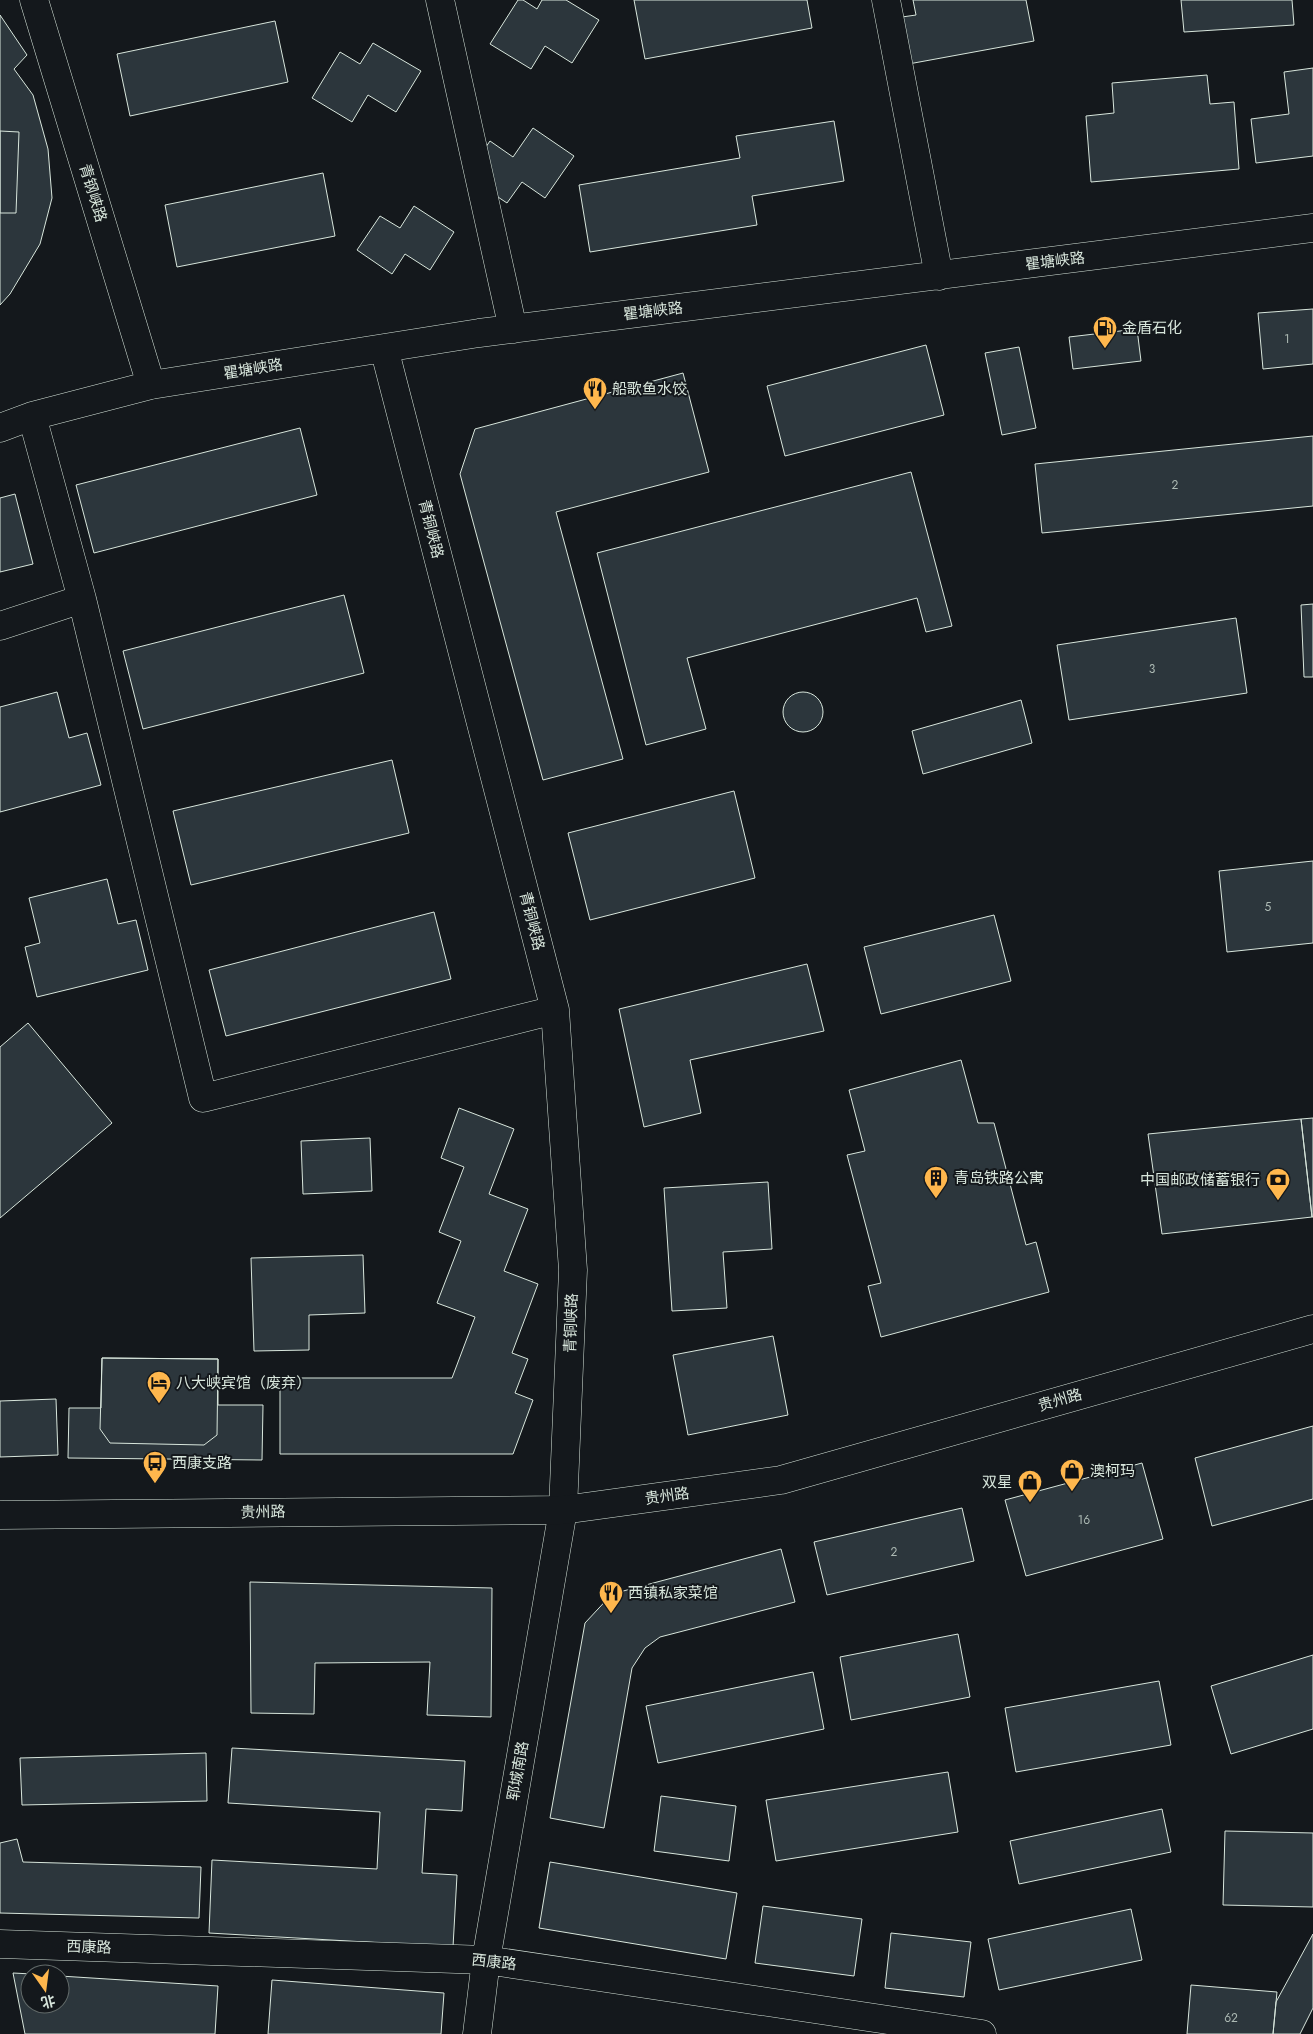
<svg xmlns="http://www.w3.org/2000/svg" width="1313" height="2034" font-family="Jost,'Noto Sans SC',sans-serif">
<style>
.building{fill:#2c363c;stroke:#d8e6dc}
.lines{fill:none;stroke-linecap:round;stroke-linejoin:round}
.minor-casing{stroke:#d8e6dc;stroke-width:29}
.major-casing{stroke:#d8e6dc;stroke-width:29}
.minor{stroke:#14181c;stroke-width:28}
.major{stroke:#14181c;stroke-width:28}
.labels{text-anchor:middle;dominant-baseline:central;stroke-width:4;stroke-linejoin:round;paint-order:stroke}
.number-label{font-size:12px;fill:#adbab4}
.street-label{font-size:15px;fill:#d8e6dc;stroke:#14181c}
.poi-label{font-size:15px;fill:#d8e6dc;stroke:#14181c;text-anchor:start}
</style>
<rect width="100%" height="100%" fill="#14181c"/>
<!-- building -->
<path class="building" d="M 518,0 L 523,0 L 537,9 L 542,0 L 566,0 L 599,20 L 572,63 L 545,46 L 531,69 L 490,44 Z
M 634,0 L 807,0 L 812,28 L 645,59 Z
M 913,0 L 1026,0 L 1034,41 L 903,65 L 895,18 L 916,15 Z
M 1181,0 L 1292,0 L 1294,25 L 1184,32 Z
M 0,15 L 27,55 L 14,69 L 33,95 L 48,149 L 52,198 L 40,244 L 10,294 L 0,305 Z
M 275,21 L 288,82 L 130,116 L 117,54 Z
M 373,43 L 421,71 L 396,112 L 368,95 L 352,122 L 312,98 L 340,52 L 360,64 Z
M 1313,68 L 1313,156 L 1256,163 L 1251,119 L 1289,114 L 1284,72 Z
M 1207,75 L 1210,104 L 1234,102 L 1239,169 L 1091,182 L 1086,116 L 1114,113 L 1112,83 Z
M 834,121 L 844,181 L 752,196 L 757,225 L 590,252 L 579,185 L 740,158 L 736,136 Z
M 533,128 L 574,156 L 545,198 L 522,182 L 507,203 L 466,176 L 490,141 L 513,157 Z
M 0,131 L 19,132 L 16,213 L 0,213 Z
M 323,173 L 335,236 L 177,267 L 165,205 Z
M 414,206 L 454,232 L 430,270 L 405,254 L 392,274 L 357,250 L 380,216 L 400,228 Z
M 1313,309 L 1313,364 L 1263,369 L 1258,313 Z
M 1137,329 L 1141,361 L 1073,369 L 1069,337 Z
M 926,345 L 944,415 L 785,456 L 767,386 Z
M 1019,347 L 1036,428 L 1002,435 L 985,353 Z
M 683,373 L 709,472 L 556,512 L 623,759 L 543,780 L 460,474 L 475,429 Z
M 300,428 L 317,495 L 94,553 L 76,485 Z
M 1313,436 L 1313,506 L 1042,533 L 1035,464 Z
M 911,472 L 952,626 L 926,632 L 917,598 L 687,658 L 706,729 L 646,745 L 597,553 Z
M 15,494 L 33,564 L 0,572 L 0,498 Z
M 344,595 L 364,673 L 143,729 L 123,651 Z
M 1313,604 L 1313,677 L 1304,677 L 1301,605 Z
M 1236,618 L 1247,693 L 1069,720 L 1057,645 Z
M 57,692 L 69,738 L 87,733 L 101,785 L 0,812 L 0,707 Z
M783 712a20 20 0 1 1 40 0a20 20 0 1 1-40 0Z
M 1021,700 L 1032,743 L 923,774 L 912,731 Z
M 392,760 L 409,833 L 191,885 L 173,811 Z
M 734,791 L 755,878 L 590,920 L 568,833 Z
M 1313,861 L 1313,943 L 1227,952 L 1219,871 Z
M 107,879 L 118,924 L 136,920 L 148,970 L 37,997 L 25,947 L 40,943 L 29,898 Z
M 434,912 L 451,979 L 226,1036 L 209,970 Z
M 994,915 L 1011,981 L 881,1014 L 864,947 Z
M 807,964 L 824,1031 L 690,1060 L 701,1113 L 644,1127 L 619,1009 Z
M 28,1023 L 112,1123 L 0,1218 L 0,1047 Z
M 961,1060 L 978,1123 L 994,1123 L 1026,1245 L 1036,1242 L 1049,1292 L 881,1337 L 868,1286 L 881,1283 L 847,1155 L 865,1151 L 849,1090 Z
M 459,1108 L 514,1129 L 489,1194 L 528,1209 L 504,1271 L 538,1284 L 512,1353 L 528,1359 L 515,1393 L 533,1400 L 513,1454 L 280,1454 L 280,1378 L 452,1378 L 475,1317 L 437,1303 L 461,1241 L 439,1232 L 464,1167 L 441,1158 Z
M 1313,1118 L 1313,1217 L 1312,1217 L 1301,1119 Z
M 1301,1119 L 1312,1217 L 1162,1234 L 1148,1134 Z
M 370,1138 L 372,1191 L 303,1194 L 301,1141 Z
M 768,1182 L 772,1249 L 723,1252 L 727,1308 L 672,1311 L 664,1188 Z
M 363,1255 L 365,1313 L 309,1315 L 309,1350 L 254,1351 L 251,1258 Z
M 773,1336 L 788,1415 L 688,1435 L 673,1355 Z
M 102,1358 L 218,1359 L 218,1405 L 263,1405 L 262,1460 L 68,1458 L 69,1408 L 101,1408 Z
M 102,1358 L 218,1359 L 217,1435 L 204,1445 L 110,1443 L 100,1429 Z
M 56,1399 L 58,1455 L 0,1457 L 0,1401 Z
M 1313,1426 L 1313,1499 L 1212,1526 L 1195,1458 Z
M 1142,1463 L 1163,1539 L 1026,1576 L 1005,1500 Z
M 962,1508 L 974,1561 L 827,1595 L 814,1542 Z
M 781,1549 L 795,1602 L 660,1637 L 645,1648 L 632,1668 L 604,1828 L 550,1818 L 585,1623 L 612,1594 Z
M 250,1582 L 492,1588 L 491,1717 L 427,1715 L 430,1662 L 315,1663 L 314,1714 L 251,1713 Z
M 958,1634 L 970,1697 L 851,1720 L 840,1657 Z
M 1313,1655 L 1313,1729 L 1231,1754 L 1211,1686 Z
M 813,1672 L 824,1729 L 658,1763 L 646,1706 Z
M 1159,1681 L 1171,1745 L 1016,1772 L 1005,1708 Z
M 232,1748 L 465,1761 L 462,1811 L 426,1809 L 422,1873 L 457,1875 L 453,1947 L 209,1933 L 212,1860 L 377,1869 L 380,1812 L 228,1803 Z
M 206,1753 L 207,1801 L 22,1805 L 20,1758 Z
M 948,1772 L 958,1832 L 776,1861 L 766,1800 Z
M 661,1796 L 736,1806 L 729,1861 L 654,1851 Z
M 1162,1809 L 1171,1852 L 1019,1884 L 1010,1841 Z
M 1225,1831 L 1313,1833 L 1313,1907 L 1223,1905 Z
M 17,1839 L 23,1862 L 201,1867 L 199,1918 L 0,1913 L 0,1843 Z
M 550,1862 L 737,1893 L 726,1959 L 539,1928 Z
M 763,1906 L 862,1919 L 854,1976 L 755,1963 Z
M 1131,1909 L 1142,1960 L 999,1990 L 988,1939 Z
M 891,1933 L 971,1942 L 964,1997 L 885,1988 Z
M 1313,1934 L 1313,2008 L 1300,2034 L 1273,2034 L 1276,2002 Z
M 13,1973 L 32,1974 L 30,1974 L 30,2004 L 60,2004 L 60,1976 L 218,1986 L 215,2034 L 25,2034 Z
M 272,1980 L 444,1993 L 441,2034 L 268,2034 Z
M 1191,1985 L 1277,1992 L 1273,2034 L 1187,2034 Z"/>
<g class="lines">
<defs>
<path id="minor" d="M 34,0 L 151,385
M 440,0 L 513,329
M 886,0 L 939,276
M 384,348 L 555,1010 L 573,1270 L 563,1510 L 486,1960 L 477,2034
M 32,416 L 82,599 L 203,1098 L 555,1010
M 0,428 L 32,416 L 151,385 L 479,333 L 1313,228
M 0,626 L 82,599
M 0,1944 L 486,1960 L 982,2034"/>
<path id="major" d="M 0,1515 L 563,1510 L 781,1480 L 1313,1329"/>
</defs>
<!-- minor casing -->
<use href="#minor" class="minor-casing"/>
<!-- major casing -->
<use href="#major" class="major-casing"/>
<!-- minor -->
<use href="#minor" class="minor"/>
<!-- major -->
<use href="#major" class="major"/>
</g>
<!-- icons -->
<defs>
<symbol id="fuel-pin" viewBox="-11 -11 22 30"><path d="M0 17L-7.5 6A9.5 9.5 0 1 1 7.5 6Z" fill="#ffb74d" stroke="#14181c"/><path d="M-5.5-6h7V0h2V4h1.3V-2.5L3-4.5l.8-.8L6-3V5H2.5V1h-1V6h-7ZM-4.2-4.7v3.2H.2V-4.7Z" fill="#111"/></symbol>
<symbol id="restaurant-pin" viewBox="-11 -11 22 30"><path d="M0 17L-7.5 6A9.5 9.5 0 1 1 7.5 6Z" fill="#ffb74d" stroke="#14181c"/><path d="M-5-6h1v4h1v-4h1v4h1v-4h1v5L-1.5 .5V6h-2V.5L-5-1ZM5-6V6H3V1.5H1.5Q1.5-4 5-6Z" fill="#111"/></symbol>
<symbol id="building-pin" viewBox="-11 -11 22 30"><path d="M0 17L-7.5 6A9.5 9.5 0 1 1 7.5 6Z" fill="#ffb74d" stroke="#14181c"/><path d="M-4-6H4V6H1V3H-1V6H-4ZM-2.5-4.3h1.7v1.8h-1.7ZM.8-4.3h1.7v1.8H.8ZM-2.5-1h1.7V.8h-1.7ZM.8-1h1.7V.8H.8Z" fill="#111"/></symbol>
<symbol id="bank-pin" viewBox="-11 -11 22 30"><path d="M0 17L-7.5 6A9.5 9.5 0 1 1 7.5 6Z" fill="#ffb74d" stroke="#14181c"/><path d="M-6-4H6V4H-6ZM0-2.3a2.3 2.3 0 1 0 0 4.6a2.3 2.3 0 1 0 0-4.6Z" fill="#111"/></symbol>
<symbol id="hotel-pin" viewBox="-11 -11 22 30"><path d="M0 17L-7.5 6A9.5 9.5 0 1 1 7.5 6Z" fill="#ffb74d" stroke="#14181c"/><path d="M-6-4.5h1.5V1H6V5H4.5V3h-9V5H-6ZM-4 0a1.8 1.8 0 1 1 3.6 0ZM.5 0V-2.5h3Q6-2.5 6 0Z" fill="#111"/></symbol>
<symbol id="bus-pin" viewBox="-11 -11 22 30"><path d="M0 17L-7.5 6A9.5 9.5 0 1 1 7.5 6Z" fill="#ffb74d" stroke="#14181c"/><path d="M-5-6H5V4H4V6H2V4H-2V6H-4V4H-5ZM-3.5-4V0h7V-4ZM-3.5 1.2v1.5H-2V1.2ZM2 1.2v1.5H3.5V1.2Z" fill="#111"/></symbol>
<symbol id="shop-pin" viewBox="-11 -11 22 30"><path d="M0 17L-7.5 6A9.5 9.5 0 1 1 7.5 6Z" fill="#ffb74d" stroke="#14181c"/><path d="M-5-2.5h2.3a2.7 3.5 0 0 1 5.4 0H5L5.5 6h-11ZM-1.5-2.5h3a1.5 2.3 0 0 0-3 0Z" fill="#111"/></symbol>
</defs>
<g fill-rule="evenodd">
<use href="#fuel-pin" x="1091" y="314" width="28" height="38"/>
<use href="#restaurant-pin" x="581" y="375" width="28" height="38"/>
<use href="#building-pin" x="922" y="1164" width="28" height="38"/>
<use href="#bank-pin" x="1264" y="1166" width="28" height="38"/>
<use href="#hotel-pin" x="145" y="1369" width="28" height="38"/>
<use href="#bus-pin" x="141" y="1449" width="28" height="38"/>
<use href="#shop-pin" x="1058" y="1457" width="28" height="38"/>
<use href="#shop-pin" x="1016" y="1468" width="28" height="38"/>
<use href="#restaurant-pin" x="597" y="1579" width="28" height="38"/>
</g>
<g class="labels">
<!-- number labels -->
<g class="number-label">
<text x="1287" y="339">1</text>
<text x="1175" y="485">2</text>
<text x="1152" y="669">3</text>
<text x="1268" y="907">5</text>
<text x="1084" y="1520">16</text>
<text x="894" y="1552">2</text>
<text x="1231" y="2018">62</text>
</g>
<!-- street labels -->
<g class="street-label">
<text transform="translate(93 193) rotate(73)">青钢峡路</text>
<text transform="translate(1055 261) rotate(-7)">瞿塘峡路</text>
<text transform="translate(653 311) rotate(-7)">瞿塘峡路</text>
<text transform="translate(253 369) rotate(-9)">瞿塘峡路</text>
<text transform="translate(431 529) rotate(76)">青铜峡路</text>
<text transform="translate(532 921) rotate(76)">青铜峡路</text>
<text transform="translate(571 1323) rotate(-88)">青铜峡路</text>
<text transform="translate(1060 1400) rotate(-16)">贵州路</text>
<text transform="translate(667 1496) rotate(-8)">贵州路</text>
<text transform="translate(263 1512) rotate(-1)">贵州路</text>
<text transform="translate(518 1771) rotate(-80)">郓城南路</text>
<text transform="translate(89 1947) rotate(2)">西康路</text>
<text transform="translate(494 1962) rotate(6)">西康路</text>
</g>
<!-- poi labels -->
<g class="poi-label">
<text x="1122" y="328">金盾石化</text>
<text x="612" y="389">船歌鱼水饺</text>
<text x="954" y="1178">青岛铁路公寓</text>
<text x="1260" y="1180" text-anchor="end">中国邮政储蓄银行</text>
<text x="176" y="1383">八大峡宾馆（废弃）</text>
<text x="172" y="1463">西康支路</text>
<text x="1090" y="1471">澳柯玛</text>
<text x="1012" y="1482" text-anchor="end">双星</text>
<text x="628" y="1593">西镇私家菜馆</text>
</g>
</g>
<!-- north arrow -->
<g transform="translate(45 1989) rotate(166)"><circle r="24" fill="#14181c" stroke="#626a69"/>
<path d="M0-4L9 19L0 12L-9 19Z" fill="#ffb74d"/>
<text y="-8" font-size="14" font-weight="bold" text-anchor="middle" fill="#d8e6dc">北</text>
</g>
</svg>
